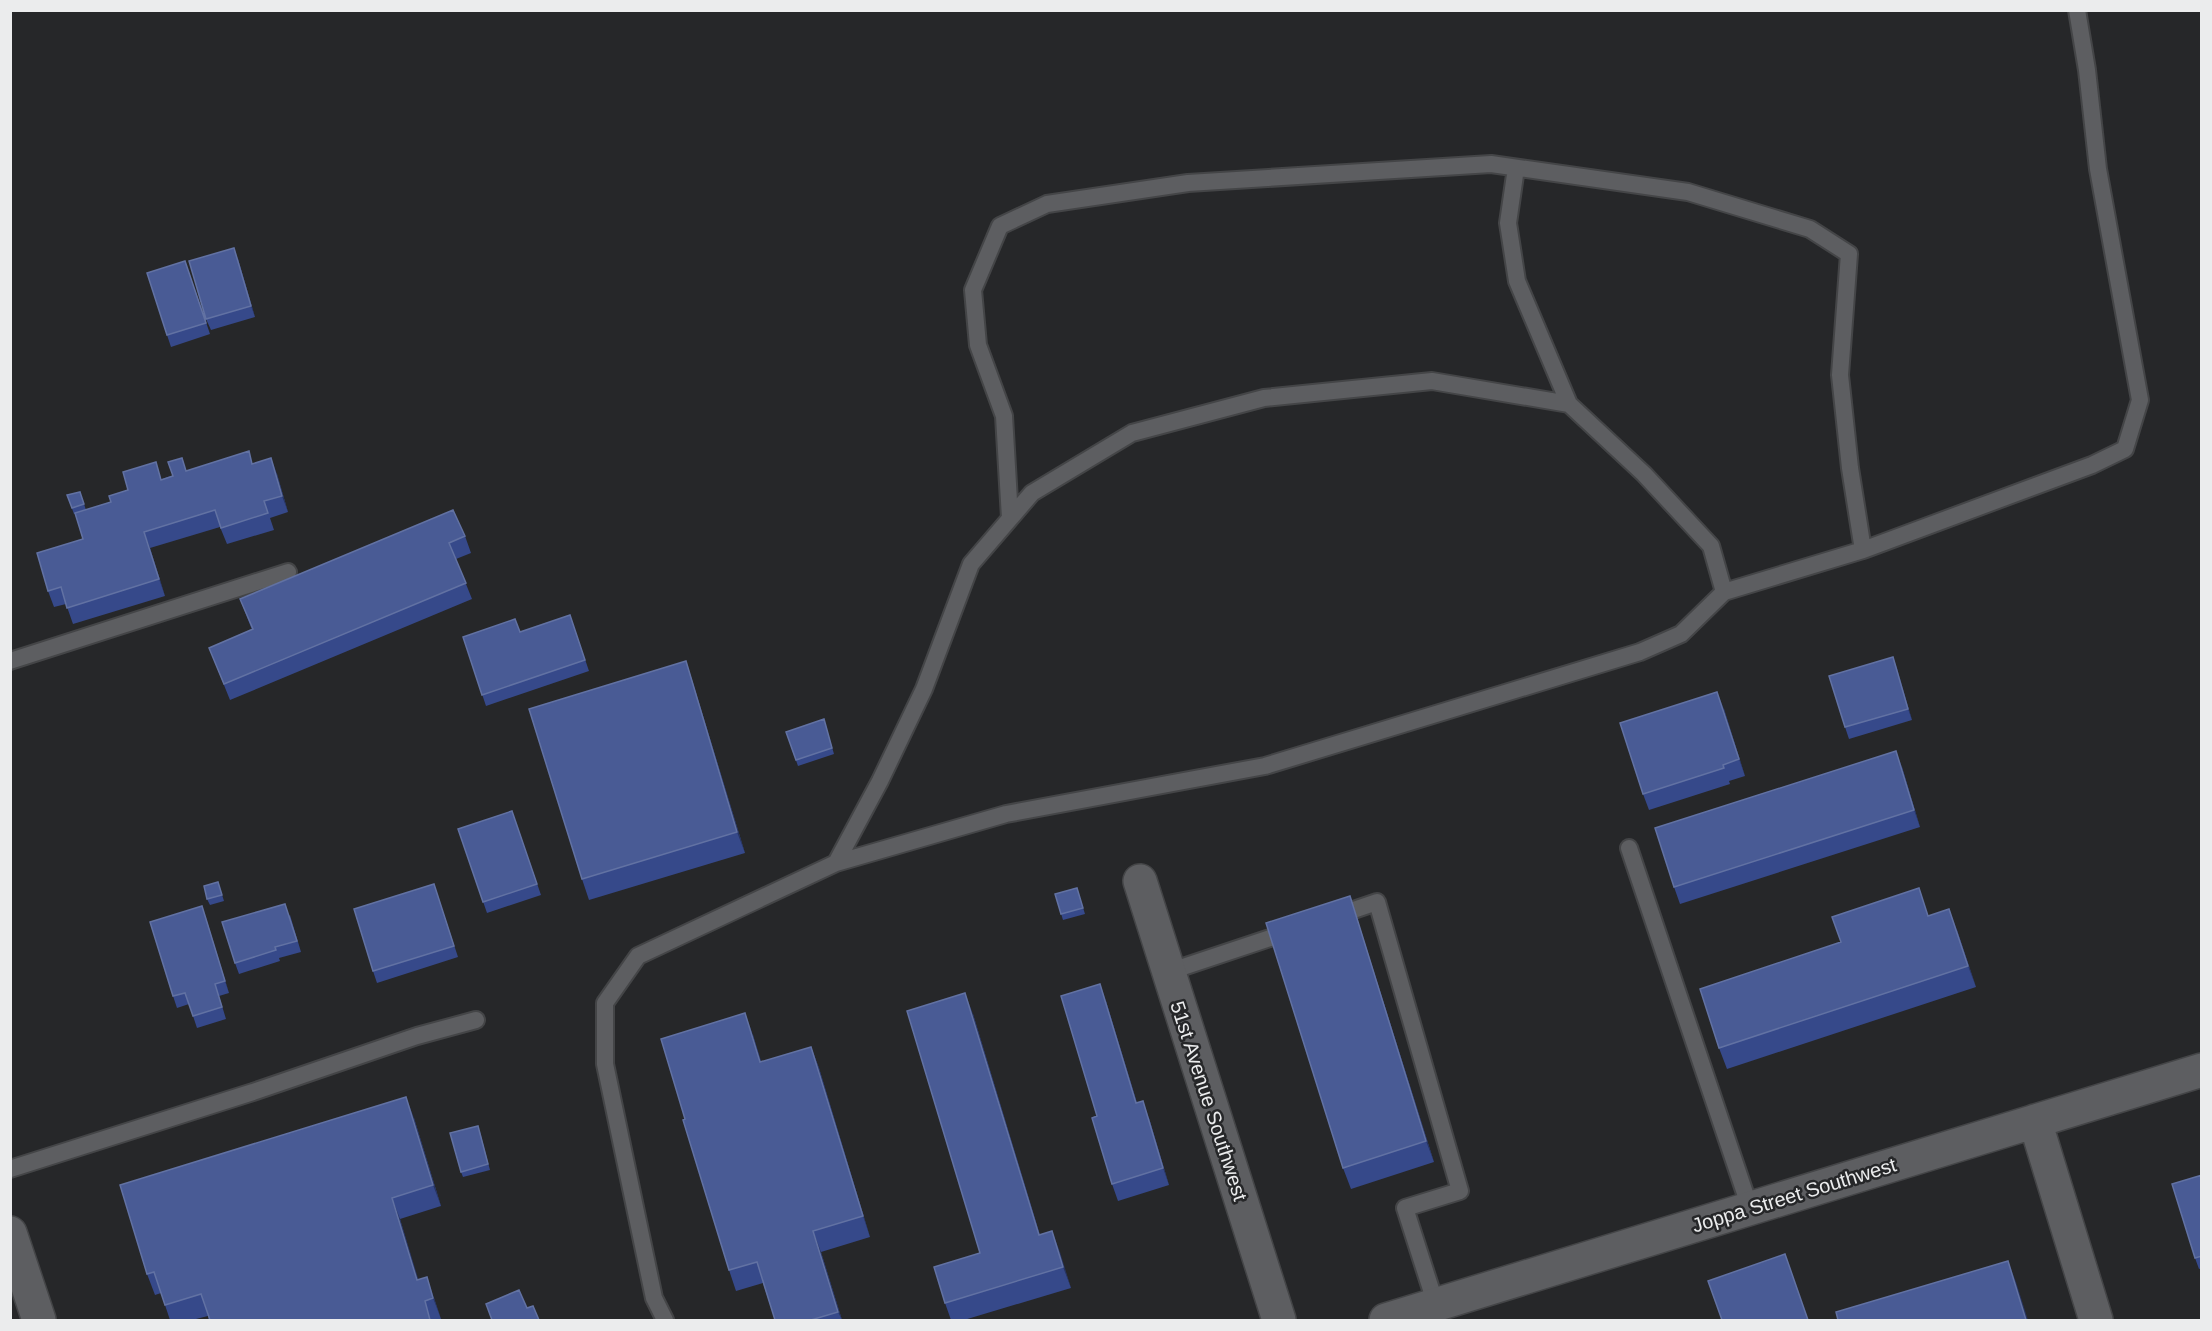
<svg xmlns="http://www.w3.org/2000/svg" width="2212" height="1331" font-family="Arial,sans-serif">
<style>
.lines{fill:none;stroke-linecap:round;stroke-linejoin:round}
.service-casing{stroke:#444547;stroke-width:20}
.minor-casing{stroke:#444547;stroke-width:36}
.tertiary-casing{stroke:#444547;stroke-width:36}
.service{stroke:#5d5e61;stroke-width:16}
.minor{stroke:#5d5e61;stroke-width:33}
.tertiary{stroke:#5d5e61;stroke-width:33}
.wall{fill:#36498a}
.shaded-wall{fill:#27345f}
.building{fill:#495b95;stroke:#6272a3;stroke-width:1.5}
.labels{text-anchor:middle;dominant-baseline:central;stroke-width:5;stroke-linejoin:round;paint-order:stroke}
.street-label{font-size:20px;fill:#ebeced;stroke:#262729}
</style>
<rect width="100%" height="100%" fill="#262729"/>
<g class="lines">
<defs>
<path id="service" d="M 1516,168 L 1508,223 L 1517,281 L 1569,404
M 1010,518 L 1004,416 L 978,345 L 973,290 L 1000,226 L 1047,204 L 1188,183 L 1491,164 L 1688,192 L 1810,229 L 1849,254 L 1840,375 L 1850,468 L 1863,550
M 1724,592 L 1863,550 L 2092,465 L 2125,449 L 2140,400 L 2098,169 L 2087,70 L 2077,10
M 10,661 L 288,572
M 1629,848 L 1750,1208
M 1333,917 L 1377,902 L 1460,1191 L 1405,1208 L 1436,1305
M 1168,972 L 1291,931
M 10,1169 L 253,1092 L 417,1036 L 476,1020
M 665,1320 L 654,1298 L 605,1064 L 605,1003 L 638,956 L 836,863 L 1006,814 L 1265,766 L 1640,652 L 1681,634 L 1724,592 L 1711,546 L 1644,474 L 1569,404 L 1432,381 L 1264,398 L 1132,433 L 1032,493 L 971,564 L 924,689 L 880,781 L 836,863"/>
<path id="minor" d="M 1140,881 L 1279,1320
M 2035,1121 L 2096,1320
M 1386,1320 L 2202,1070"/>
<path id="tertiary" d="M 10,1233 L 39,1320"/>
</defs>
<!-- service casing -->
<use href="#service" class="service-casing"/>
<!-- minor casing -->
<use href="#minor" class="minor-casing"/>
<!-- tertiary casing -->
<use href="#tertiary" class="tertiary-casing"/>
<!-- service -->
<use href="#service" class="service"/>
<!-- minor -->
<use href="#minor" class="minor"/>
<!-- tertiary -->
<use href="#tertiary" class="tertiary"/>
</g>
<!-- wall -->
<path class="wall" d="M 238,259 L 255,317 L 211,330 L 206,319 Z
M 189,272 L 210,334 L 171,347 L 167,335 Z
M 253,463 L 277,474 L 288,512 L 270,518 L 274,530 L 227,544 L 220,527 L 150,548 L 165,596 L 73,624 L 66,604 L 54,607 L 48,591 L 83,539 L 75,514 L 74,514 L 67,495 L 80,492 L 86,510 L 111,502 L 162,479 L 186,471 Z
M 465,536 L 471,553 L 456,559 L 472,599 L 230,700 L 209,648 L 252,630 L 240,599 Z
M 570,615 L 589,671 L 486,706 L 463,637 L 520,632 Z
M 1893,657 L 1912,720 L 1849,739 L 1845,727 Z
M 686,661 L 693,683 L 745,853 L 589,900 L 582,879 Z
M 1724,709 L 1745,776 L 1729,781 L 1730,784 L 1649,810 L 1643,794 Z
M 824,719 L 834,754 L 798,766 L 786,732 Z
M 1902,767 L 1920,827 L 1680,904 L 1674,887 Z
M 512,811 L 541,895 L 487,913 L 458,829 Z
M 218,882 L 224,901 L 210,905 L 207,899 Z
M 434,884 L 458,957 L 377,983 L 373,971 Z
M 1077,888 L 1085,914 L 1063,920 L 1055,894 Z
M 1350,897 L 1357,918 L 1434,1162 L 1351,1189 L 1343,1168 Z
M 290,915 L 301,952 L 279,958 L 280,961 L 239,974 L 235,963 Z
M 1929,916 L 1957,930 L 1976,987 L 1727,1069 L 1719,1048 L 1841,942 Z
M 206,918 L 229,993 L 219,996 L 226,1019 L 197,1028 L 189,1004 L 177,1008 L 173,996 Z
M 1106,1001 L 1137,1103 L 1149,1118 L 1169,1185 L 1118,1201 L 1112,1184 L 1097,1116 Z
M 973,1014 L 1040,1235 L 1052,1231 L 1071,1288 L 964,1320 L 951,1320 L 945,1303 L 980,1253 Z
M 753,1035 L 761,1062 L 811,1047 L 819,1068 L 870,1237 L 821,1252 L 842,1320 L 775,1320 L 763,1283 L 736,1291 L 729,1270 L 685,1119 Z
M 414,1118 L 441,1206 L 400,1219 L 418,1280 L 434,1298 L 441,1319 L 437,1320 L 209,1320 L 208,1316 L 192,1320 L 170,1320 L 161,1293 L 155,1295 L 147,1274 Z
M 480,1132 L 490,1170 L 463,1177 L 461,1172 Z
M 2202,1175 L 2202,1268 L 2199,1269 L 2195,1258 Z"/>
<!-- shaded-wall -->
<path class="shaded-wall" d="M 234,248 L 238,259 L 255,317 L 251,306 Z
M 271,458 L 277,474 L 288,512 L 282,496 Z
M 144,532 L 150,548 L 165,596 L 159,579 Z
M 1893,657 L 1897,668 L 1912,720 L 1908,709 Z
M 686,661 L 693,683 L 745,853 L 737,832 Z
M 1717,692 L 1724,709 L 1745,776 L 1739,759 Z
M 1896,751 L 1902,767 L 1920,827 L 1914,810 Z
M 1350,896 L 1357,918 L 1434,1162 L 1426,1141 Z
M 202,906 L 206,918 L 229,993 L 225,981 Z
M 1949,909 L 1957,930 L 1976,987 L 1968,966 Z
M 1100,984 L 1106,1001 L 1142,1119 L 1136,1103 Z
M 965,993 L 973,1014 L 1046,1256 L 1039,1235 Z
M 745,1013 L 753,1035 L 768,1083 L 760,1062 Z
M 811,1047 L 819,1068 L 870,1237 L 863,1216 Z
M 406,1097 L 414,1118 L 441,1206 L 433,1185 Z
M 1143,1101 L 1149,1118 L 1169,1185 L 1163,1168 Z
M 392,1198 L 400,1219 L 425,1301 L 417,1280 Z
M 813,1231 L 821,1252 L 842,1320 L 838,1312 Z
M 1052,1231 L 1060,1252 L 1071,1288 L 1063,1267 Z
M 2008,1261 L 2016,1282 L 2028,1320 L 2026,1320 Z
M 427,1277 L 441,1319 L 433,1298 Z"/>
<!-- building -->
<path class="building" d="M 234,248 L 251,306 L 206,319 L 189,261 Z
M 185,261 L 206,323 L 167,335 L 147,273 Z
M 249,451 L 252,464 L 271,458 L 282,496 L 264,501 L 268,513 L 221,528 L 215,510 L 144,532 L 159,579 L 67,608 L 61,587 L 48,591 L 37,553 L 83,539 L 75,513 L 111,502 L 109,496 L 128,490 L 123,472 L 156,462 L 161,480 L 173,476 L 168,462 L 182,458 L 186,471 Z
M 80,492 L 84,504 L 72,508 L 67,495 Z
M 453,510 L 465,536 L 449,543 L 466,583 L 224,684 L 209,648 L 253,629 L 240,599 Z
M 570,615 L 585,660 L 482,695 L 463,637 L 515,619 L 520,632 Z
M 1893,657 L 1908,709 L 1845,727 L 1829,676 Z
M 686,661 L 737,832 L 582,879 L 529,709 Z
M 1717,692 L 1739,759 L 1723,765 L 1724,768 L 1643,794 L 1620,723 Z
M 824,719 L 832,748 L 796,760 L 786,732 Z
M 1896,751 L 1914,810 L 1674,887 L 1655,828 Z
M 512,811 L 537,884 L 483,902 L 458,829 Z
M 218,882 L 222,895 L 207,899 L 204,886 Z
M 434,884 L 454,946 L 373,971 L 354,909 Z
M 1077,888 L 1083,908 L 1061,914 L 1055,894 Z
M 1919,888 L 1928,916 L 1949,909 L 1968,966 L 1719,1048 L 1700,989 L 1841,942 L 1832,917 Z
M 1350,896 L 1426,1141 L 1343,1168 L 1266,923 Z
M 285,904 L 297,941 L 275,947 L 276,950 L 235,963 L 222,922 Z
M 202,906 L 225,981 L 215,984 L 222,1007 L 193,1016 L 185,993 L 173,996 L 150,922 Z
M 1100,984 L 1136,1103 L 1143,1101 L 1163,1168 L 1112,1184 L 1092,1118 L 1097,1116 L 1061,996 Z
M 965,993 L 1039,1235 L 1052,1231 L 1063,1267 L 945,1303 L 934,1267 L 980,1253 L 907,1011 Z
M 745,1013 L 760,1062 L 811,1047 L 863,1216 L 813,1231 L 838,1312 L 811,1320 L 775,1320 L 757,1262 L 729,1270 L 683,1120 L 685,1119 L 661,1039 Z
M 406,1097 L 433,1185 L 392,1198 L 417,1280 L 427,1277 L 433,1298 L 425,1301 L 430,1320 L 210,1320 L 201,1294 L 165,1305 L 154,1272 L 147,1274 L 120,1185 Z
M 478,1126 L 488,1164 L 461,1172 L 450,1133 Z
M 2202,1175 L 2202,1256 L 2195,1258 L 2172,1184 Z
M 1785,1254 L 1808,1320 L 1722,1320 L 1708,1281 Z
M 2008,1261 L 2026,1320 L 1838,1320 L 1836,1312 Z
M 519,1290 L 527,1308 L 533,1306 L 539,1320 L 492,1320 L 486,1304 Z"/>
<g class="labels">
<!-- street labels -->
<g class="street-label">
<text transform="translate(1209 1101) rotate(72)">51st Avenue Southwest</text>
<text transform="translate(1794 1195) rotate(-17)">Joppa Street Southwest</text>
</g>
</g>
<!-- border -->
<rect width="2212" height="1331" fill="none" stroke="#ebeced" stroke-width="24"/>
</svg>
